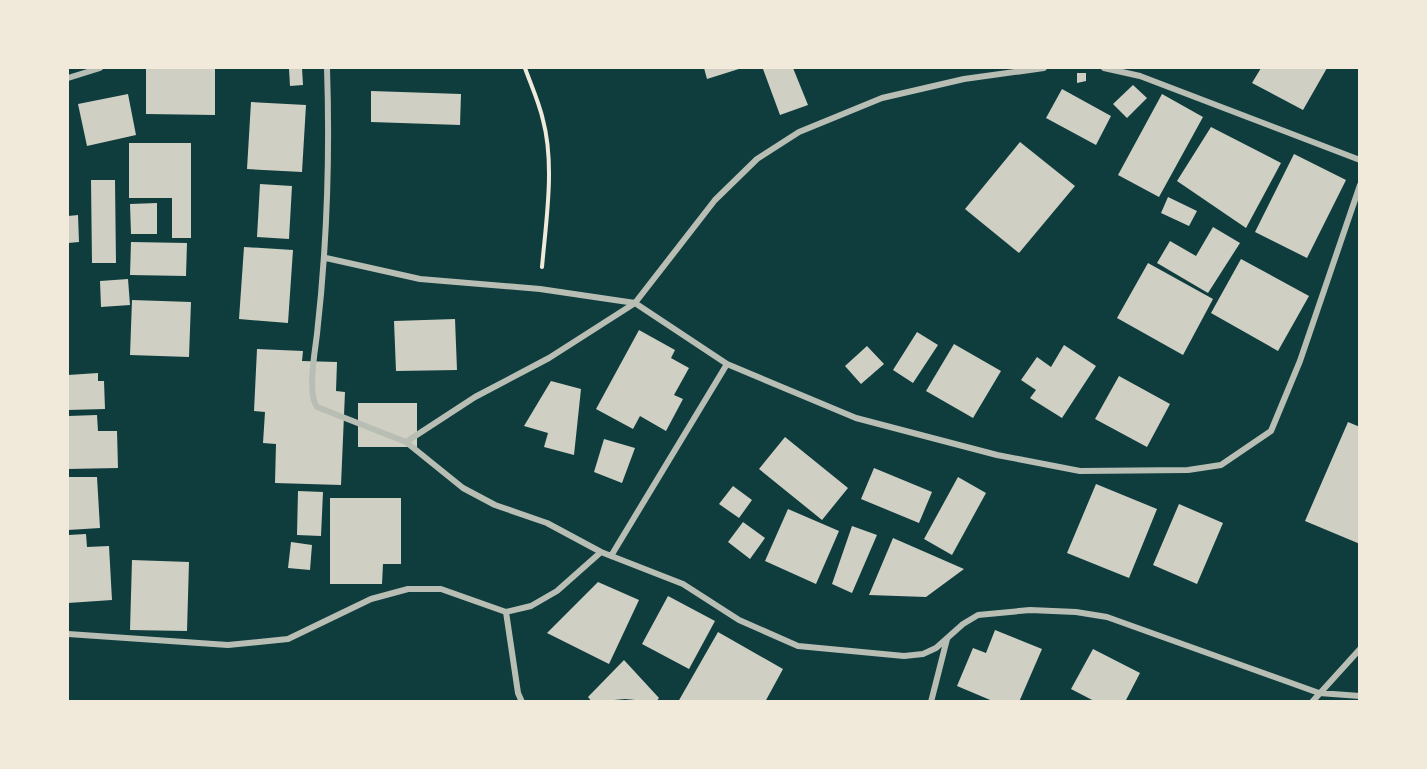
<svg xmlns="http://www.w3.org/2000/svg" width="1427" height="769" font-family="'Golos Text',sans-serif">
<style>
.building{fill:#cfcfc3}
.lines{fill:none;stroke-linecap:round;stroke-linejoin:round}
.path{stroke:#f1e9da;stroke-width:4}
.minor{stroke:#b8beb3;stroke-width:6}
</style>
<rect width="100%" height="100%" fill="#0f3d3e"/>
<!-- building -->
<path class="building" d="M 146,68 L 215,68 L 215,115 L 146,114 Z
M 302,68 L 303,85 L 290,86 L 289,69 Z
M 704,68 L 742,68 L 707,79 Z
M 766,68 L 793,68 L 808,105 L 780,115 L 763,69 Z
M 1261,68 L 1327,68 L 1303,110 L 1252,83 Z
M 1077,73 L 1086,73 L 1086,81 L 1077,83 Z
M 1133,85 L 1147,98 L 1127,118 L 1113,104 Z
M 1062,89 L 1111,116 L 1096,145 L 1046,118 Z
M 371,91 L 461,94 L 460,125 L 371,122 Z
M 128,94 L 136,135 L 87,146 L 78,104 Z
M 1162,94 L 1203,117 L 1159,197 L 1118,175 Z
M 251,102 L 306,105 L 302,172 L 247,169 Z
M 1211,127 L 1281,163 L 1246,228 L 1177,181 Z
M 1020,142 L 1075,186 L 1019,253 L 965,209 Z
M 129,143 L 191,143 L 191,238 L 172,238 L 172,198 L 129,198 Z
M 1294,154 L 1346,180 L 1307,258 L 1255,232 Z
M 91,180 L 115,180 L 116,263 L 92,263 Z
M 260,184 L 292,186 L 289,239 L 257,237 Z
M 1168,197 L 1197,211 L 1189,226 L 1161,213 Z
M 157,203 L 157,234 L 131,234 L 130,204 Z
M 78,215 L 79,242 L 68,243 L 68,216 Z
M 1213,227 L 1240,243 L 1208,293 L 1157,263 L 1170,241 L 1196,256 Z
M 131,242 L 187,243 L 186,276 L 130,275 Z
M 244,247 L 293,250 L 288,323 L 239,319 Z
M 1241,259 L 1309,296 L 1278,351 L 1211,313 Z
M 1148,263 L 1213,299 L 1183,355 L 1117,318 Z
M 128,279 L 130,305 L 101,307 L 100,281 Z
M 132,300 L 191,302 L 189,357 L 130,355 Z
M 455,319 L 457,370 L 396,371 L 394,321 Z
M 639,330 L 675,350 L 671,358 L 689,368 L 674,395 L 683,399 L 666,431 L 640,416 L 633,429 L 596,409 Z
M 917,332 L 938,345 L 913,383 L 893,370 Z
M 954,344 L 1001,371 L 973,418 L 926,391 Z
M 1064,345 L 1096,366 L 1062,418 L 1030,398 L 1036,390 L 1021,380 L 1037,357 L 1051,367 Z
M 867,346 L 884,364 L 861,384 L 845,366 Z
M 257,349 L 303,351 L 302,361 L 337,362 L 336,391 L 345,392 L 341,485 L 275,483 L 276,444 L 263,443 L 265,412 L 254,411 Z
M 98,373 L 98,381 L 104,381 L 105,409 L 68,410 L 68,375 Z
M 1119,376 L 1170,404 L 1147,447 L 1095,419 Z
M 551,381 L 581,389 L 574,455 L 544,447 L 548,433 L 524,426 Z
M 358,403 L 417,403 L 417,447 L 358,447 Z
M 97,415 L 98,431 L 117,431 L 118,468 L 68,469 L 68,416 Z
M 1348,422 L 1360,427 L 1360,544 L 1305,521 Z
M 785,437 L 848,488 L 822,520 L 759,469 Z
M 604,439 L 635,448 L 622,483 L 594,472 Z
M 874,468 L 932,492 L 919,523 L 861,499 Z
M 68,477 L 97,477 L 100,528 L 68,530 Z
M 958,477 L 986,493 L 952,555 L 924,539 Z
M 1096,484 L 1157,509 L 1129,578 L 1067,553 Z
M 733,486 L 752,500 L 739,518 L 719,504 Z
M 298,491 L 323,492 L 321,536 L 297,535 Z
M 330,498 L 401,498 L 401,564 L 383,564 L 382,584 L 330,584 Z
M 1179,504 L 1223,523 L 1197,584 L 1153,565 Z
M 788,509 L 839,531 L 816,584 L 765,561 Z
M 743,522 L 765,538 L 750,559 L 728,542 Z
M 852,526 L 877,535 L 852,593 L 832,584 Z
M 86,534 L 87,547 L 109,546 L 112,600 L 68,603 L 68,535 Z
M 893,538 L 964,569 L 926,597 L 869,595 Z
M 291,542 L 312,545 L 310,570 L 288,568 Z
M 132,560 L 189,562 L 187,631 L 130,630 Z
M 598,582 L 639,600 L 609,664 L 547,633 Z
M 668,596 L 715,621 L 689,669 L 642,644 Z
M 995,630 L 1042,649 L 1019,702 L 995,702 L 957,686 L 973,648 L 986,653 Z
M 718,632 L 783,669 L 765,702 L 678,702 Z
M 1093,649 L 1140,673 L 1125,702 L 1096,702 L 1071,689 Z
M 624,660 L 659,698 L 656,702 L 625,699 L 592,702 L 588,697 Z"/>
<g class="lines">
<!-- path -->
<path class="path" d="M 525,68 C 531,85 539,102 543,120 C 555,165 546,221 542,267"/>
<!-- minor -->
<path class="minor" d="M 327,68 C 330,157 327,245 317,334 C 315,351 307,394 317,407 L 406,442 L 463,488 L 495,505 L 547,523 L 601,552 L 683,584 L 739,620 L 798,646 L 904,656 L 923,654 L 936,648 L 963,624 L 978,615 L 1030,610 L 1076,612 L 1107,617 L 1319,693 L 1360,696
M 1104,68 L 1140,76 L 1360,160
M 68,78 L 100,68
M 326,258 L 420,279 L 540,289 L 635,303 L 727,364 L 856,418 L 997,455 L 1080,471 L 1188,470 L 1221,465 L 1271,431 L 1300,361 L 1360,185
M 406,442 L 475,397 L 549,358 L 635,303 L 715,200 L 757,159 L 799,132 L 882,98 L 964,79 L 1044,68
M 611,556 L 727,364
M 506,612 L 518,693 L 522,702
M 68,634 L 228,645 L 288,639 L 371,599 L 408,589 L 441,589 L 506,612 L 531,606 L 557,591 L 601,552
M 931,702 L 947,639
M 1312,702 L 1360,649"/>
</g>
<!-- border -->
<rect width="1427" height="769" fill="none" stroke="#f1e9da" stroke-width="138"/>
</svg>
